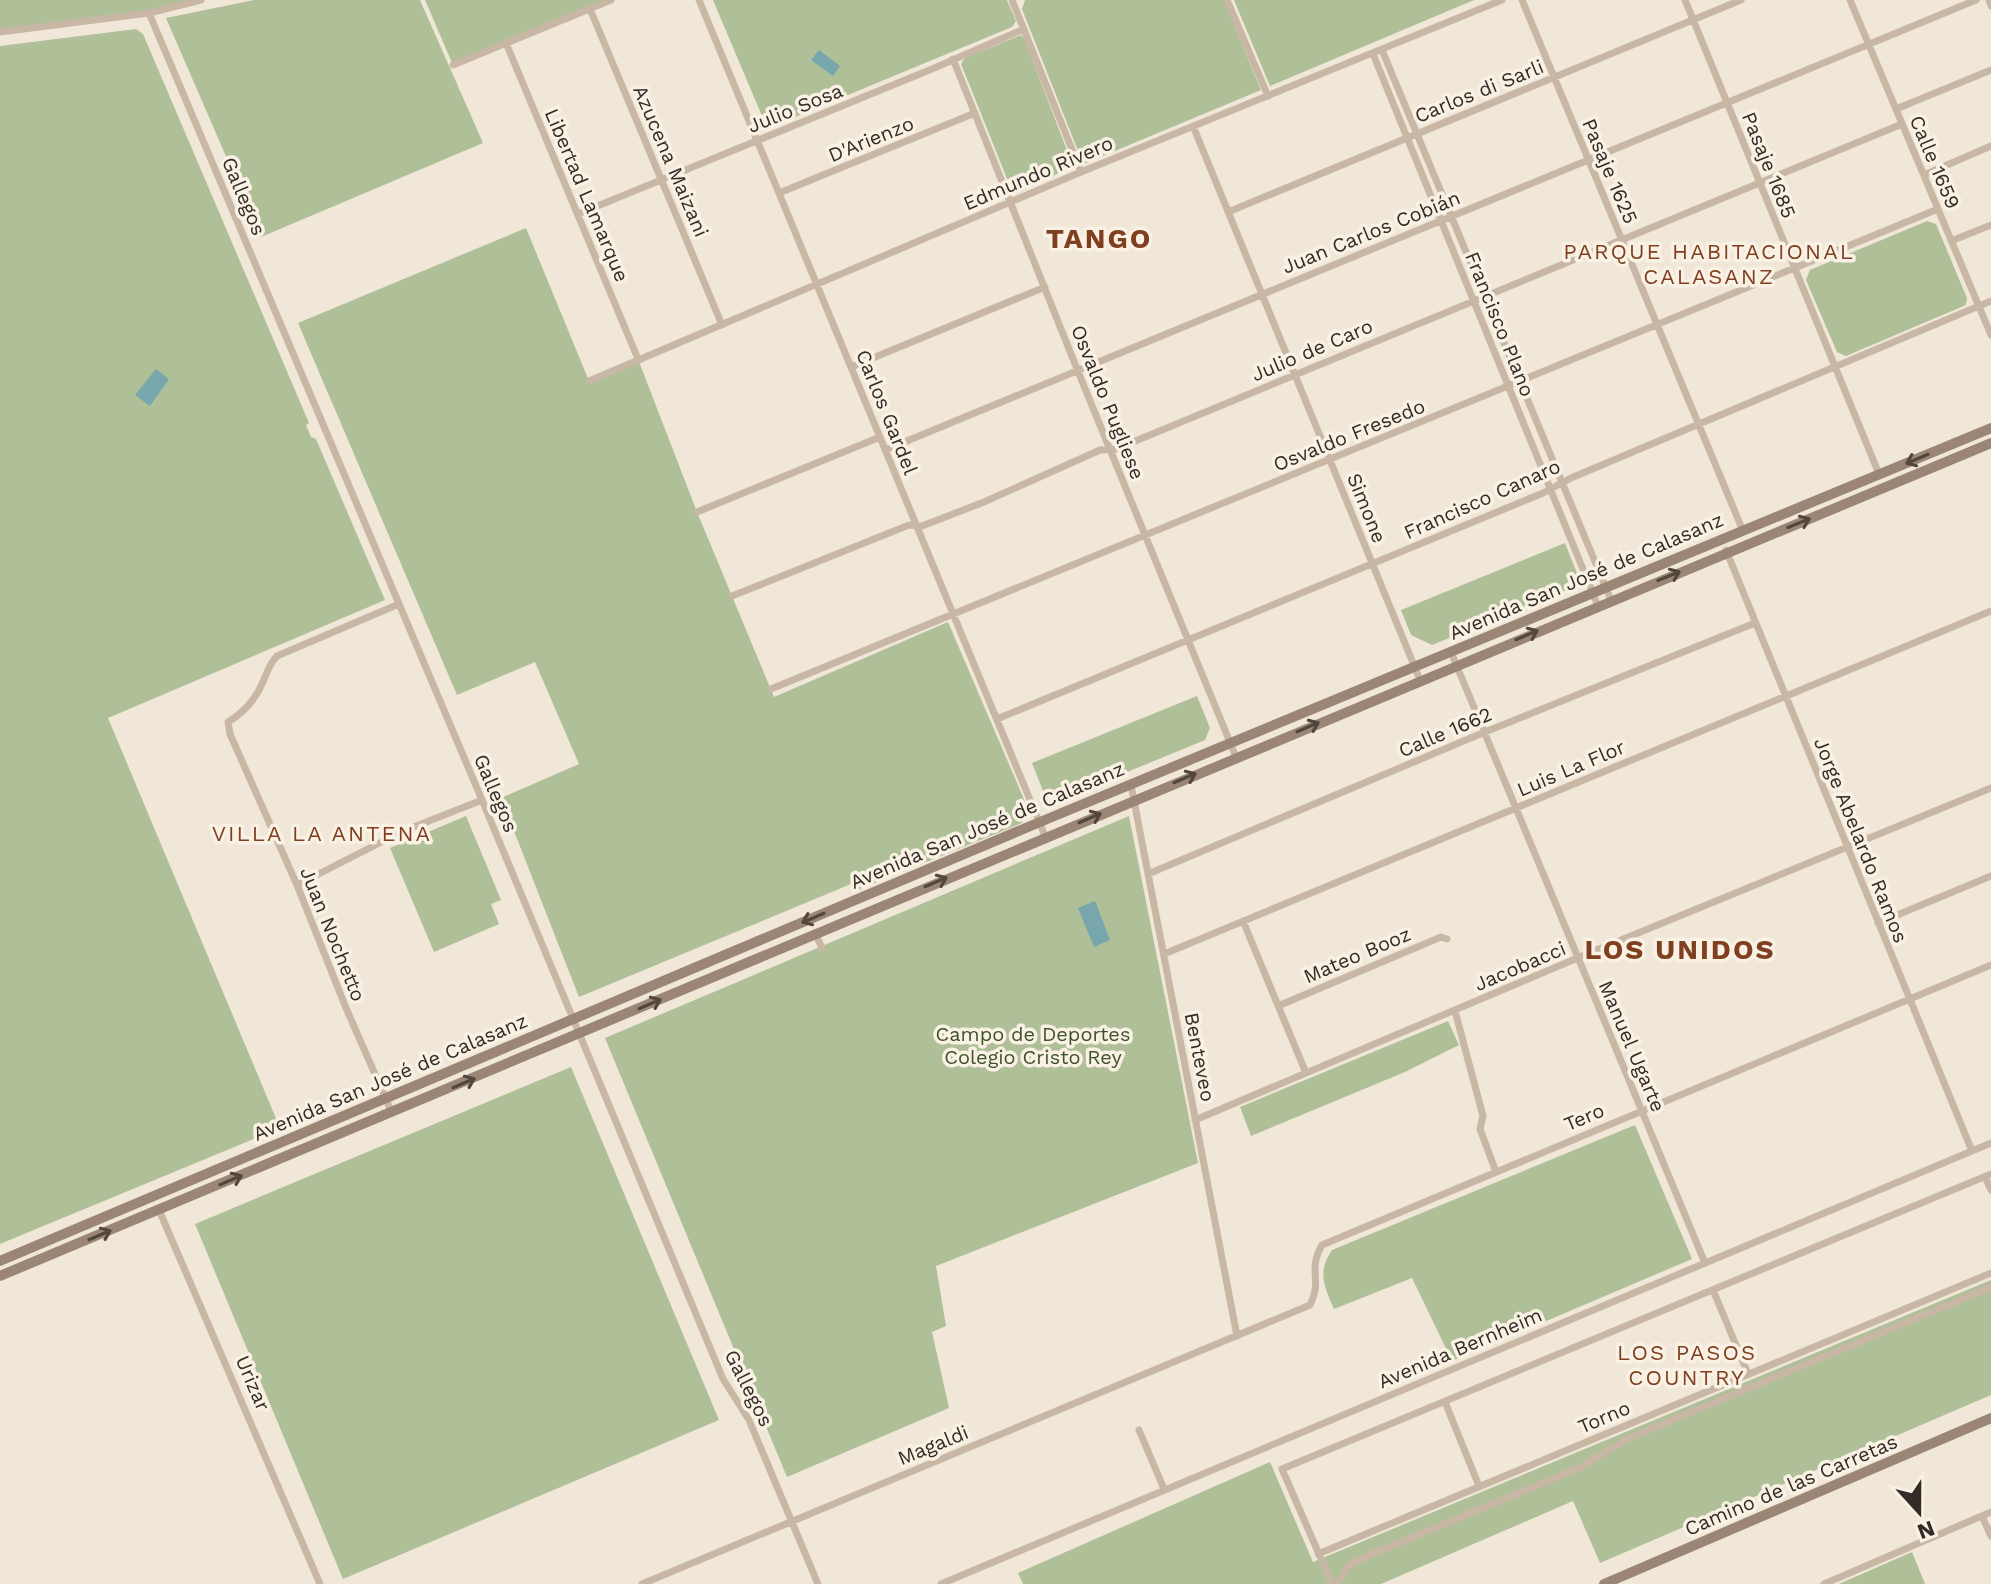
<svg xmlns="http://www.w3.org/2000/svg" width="1991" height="1584" font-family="'Work Sans',sans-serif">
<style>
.green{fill:#afbf98}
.water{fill:#77a6ac}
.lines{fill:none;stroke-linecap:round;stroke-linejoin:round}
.street{stroke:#c8b7a4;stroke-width:7}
.secondary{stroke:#9b8676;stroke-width:10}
.oneway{stroke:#52463e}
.labels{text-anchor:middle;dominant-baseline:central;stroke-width:7;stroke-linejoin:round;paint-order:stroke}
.street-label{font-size:20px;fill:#332b26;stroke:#f8f1e4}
.park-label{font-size:20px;fill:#3f512a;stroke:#f8f1e4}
.neighbourhood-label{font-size:22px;letter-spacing:2px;fill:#803f21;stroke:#f8f1e4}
.district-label{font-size:28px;font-weight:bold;letter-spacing:2px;fill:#803f21;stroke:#f8f1e4}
</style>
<rect width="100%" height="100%" fill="#f0e7d8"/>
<!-- green -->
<path class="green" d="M 0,0 L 201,0 L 176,7 L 0,32 Z
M 254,0 L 420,0 L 483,143 L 261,237 L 166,18 Z
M 425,0 L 611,0 L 453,65 Z
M 713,0 L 1007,0 L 1016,21 L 1012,27 L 773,126 L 762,116 Z
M 1025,0 L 1224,0 L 1261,90 L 1086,163 L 1082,161 L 1022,9 Z
M 1234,0 L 1474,0 L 1270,86 Z
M 136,29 L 143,34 L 309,423 L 306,425 L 311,437 L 316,439 L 385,600 L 108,718 L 280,1128 L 0,1244 L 0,46 Z
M 1021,35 L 1024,38 L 1073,166 L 1016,194 L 1012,191 L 961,64 L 965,58 Z
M 1927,221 L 1936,224 L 1967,298 L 1966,305 L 1846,356 L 1837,352 L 1806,280 L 1810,270 Z
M 526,228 L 589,381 L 638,359 L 697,512 L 774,697 L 948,622 L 1026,804 L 1028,812 L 1022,823 L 855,891 L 851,884 L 579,997 L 501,798 L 579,764 L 535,662 L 457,695 L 298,323 Z
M 1565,543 L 1579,578 L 1574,587 L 1432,645 L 1411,635 L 1401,610 Z
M 1197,696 L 1210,728 L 1205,740 L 1064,798 L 1043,791 L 1032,763 Z
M 466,816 L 501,900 L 491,904 L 499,924 L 434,952 L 390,848 Z
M 1129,816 L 1198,1163 L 936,1266 L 946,1326 L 932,1332 L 949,1408 L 787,1477 L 605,1038 Z
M 1448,1021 L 1459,1045 L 1405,1072 L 1251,1136 L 1240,1107 Z
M 571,1067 L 719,1420 L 343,1579 L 195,1224 Z
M 1635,1125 L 1692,1259 L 1452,1361 L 1412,1278 L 1334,1309 C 1324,1286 1317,1272 1332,1250 Z
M 1991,1280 L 1991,1395 L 1600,1563 L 1573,1501 L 1381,1584 L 1023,1584 L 1018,1573 L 1270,1462 L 1313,1562 Z
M 1912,1552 L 1925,1584 L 1839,1584 Z"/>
<!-- water -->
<path class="water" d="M 819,50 L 840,66 L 833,76 L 811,60 Z
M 156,369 L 169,379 L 150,406 L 135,395 Z
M 1095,901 L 1110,940 L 1094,947 L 1078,908 Z"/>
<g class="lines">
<!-- street -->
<path class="street" d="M 699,0 L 1045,836
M 1012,0 L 1081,172
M 1227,0 L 1268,96
M 1522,0 L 1743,531
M 1685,0 L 1879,474
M 1850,0 L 1991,335
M 1989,0 L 1991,6
M 590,9 L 722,325
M 149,13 L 482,800 L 723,1379 L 749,1420 L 818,1584
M 0,32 L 149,13 L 201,0
M 506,43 L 638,359
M 1382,50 L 1611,600
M 1373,54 L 1598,606
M 953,59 L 1077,369 L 1236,757
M 453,65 L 611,0
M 1896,109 L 1991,70
M 1193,126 L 1420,680
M 1924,175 L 1991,146
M 779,193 L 975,113
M 1228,212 L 1741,0
M 578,214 L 932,69 L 1024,29
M 1951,241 L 1991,225
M 851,367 L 1045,287
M 589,381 L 1081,172 L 1502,0
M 885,450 L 1976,0
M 697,512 L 880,437
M 1726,550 L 1972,1151
M 732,596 L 909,525 L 922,526 L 984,502 L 1100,450 L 1116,449 L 1902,124
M 1451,652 L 1705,1263
M 771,689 L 1938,209
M 997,719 L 1543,493 L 1571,478 L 1991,301
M 1131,785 L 1237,1336
M 1148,874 L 1485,732 L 1755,623
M 297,885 L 401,832 L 482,800
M 1243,921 L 1306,1073
M 1878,923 L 1991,876
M 815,933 L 822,948
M 1164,954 L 1991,611
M 1278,1006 L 1441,937 L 1447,939
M 1455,1011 L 1483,1116 L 1480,1129 L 1496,1172
M 392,1113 L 346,1008 L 297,885 L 230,734 L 228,722 C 243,713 255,700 262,684 C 267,673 269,664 277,656 L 399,604
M 1195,1120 L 1587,954 L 1991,788
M 1985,1177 L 1991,1190
M 159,1210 L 320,1584
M 1713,1290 L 1748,1374
M 1445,1402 L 1479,1486
M 1139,1430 L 1164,1489
M 1982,1516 L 1991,1536
M 1318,1554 L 1991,1273
M 642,1584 L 1310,1305 C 1323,1280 1307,1271 1322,1245 L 1991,965
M 941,1584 L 1991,1143
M 1332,1584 L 1282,1469 L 1991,1174
M 1337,1584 L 1349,1565 L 1367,1556 L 1581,1467 L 1627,1439 L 1991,1287
M 1824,1584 L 1991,1512"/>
<!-- secondary -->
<path class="secondary" d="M 0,1261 L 1040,822 L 1991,428
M 0,1276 C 664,999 1326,716 1991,443
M 1604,1584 L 1991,1418"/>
</g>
<!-- one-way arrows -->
<defs><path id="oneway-shaft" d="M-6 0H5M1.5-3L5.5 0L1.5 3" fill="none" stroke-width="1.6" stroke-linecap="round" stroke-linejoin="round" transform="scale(2)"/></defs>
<g class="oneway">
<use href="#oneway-shaft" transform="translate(1917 459) rotate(157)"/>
<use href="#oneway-shaft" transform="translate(1799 523) rotate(-22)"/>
<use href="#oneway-shaft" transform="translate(1669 576) rotate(-22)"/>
<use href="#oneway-shaft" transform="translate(1527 635) rotate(-23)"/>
<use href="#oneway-shaft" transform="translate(1308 727) rotate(-23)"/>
<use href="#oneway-shaft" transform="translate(1185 778) rotate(-23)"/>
<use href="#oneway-shaft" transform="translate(1090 818) rotate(-23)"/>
<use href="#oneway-shaft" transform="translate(936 882) rotate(-23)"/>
<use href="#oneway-shaft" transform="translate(813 918) rotate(157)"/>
<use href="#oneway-shaft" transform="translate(650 1004) rotate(-23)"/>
<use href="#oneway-shaft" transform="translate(464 1083) rotate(-23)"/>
<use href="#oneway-shaft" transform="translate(231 1180) rotate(-23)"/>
<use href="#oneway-shaft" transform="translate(100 1235) rotate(-23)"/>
</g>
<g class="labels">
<!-- street labels -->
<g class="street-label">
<text transform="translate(1479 91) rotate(-22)">Carlos di Sarli</text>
<text transform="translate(795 108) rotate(-22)">Julio Sosa</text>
<text transform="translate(871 139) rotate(-22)">D'Arienzo</text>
<text transform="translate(671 161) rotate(67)">Azucena Maizani</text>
<text transform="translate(1935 162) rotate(67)">Calle 1659</text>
<text transform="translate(1769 165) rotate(68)">Pasaje 1685</text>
<text transform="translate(1610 171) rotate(67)">Pasaje 1625</text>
<text transform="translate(1038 173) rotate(-23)">Edmundo Rivero</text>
<text transform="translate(587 195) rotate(67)">Libertad Lamarque</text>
<text transform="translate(244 196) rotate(67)">Gallegos</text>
<text transform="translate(1371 232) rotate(-22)">Juan Carlos Cobián</text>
<text transform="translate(1500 324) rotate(68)">Francisco Plano</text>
<text transform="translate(1312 350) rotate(-23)">Julio de Caro</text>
<text transform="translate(1108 402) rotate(68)">Osvaldo Pugliese</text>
<text transform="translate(887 412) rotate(68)">Carlos Gardel</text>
<text transform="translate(1349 435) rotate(-22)">Osvaldo Fresedo</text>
<text transform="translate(1482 499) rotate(-24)">Francisco Canaro</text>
<text transform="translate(1367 508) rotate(68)">Simone</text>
<text transform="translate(1586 576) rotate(-23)">Avenida San José de Calasanz</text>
<text transform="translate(1445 732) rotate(-23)">Calle 1662</text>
<text transform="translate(1571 768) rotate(-23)">Luis La Flor</text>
<text transform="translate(496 793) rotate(67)">Gallegos</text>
<text transform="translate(987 825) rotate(-23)">Avenida San José de Calasanz</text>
<text transform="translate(1861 840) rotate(68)">Jorge Abelardo Ramos</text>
<text transform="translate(333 934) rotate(68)">Juan Nochetto</text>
<text transform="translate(1357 955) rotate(-23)">Mateo Booz</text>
<text transform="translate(1520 966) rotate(-23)">Jacobacci</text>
<text transform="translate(1632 1046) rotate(67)">Manuel Ugarte</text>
<text transform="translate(1200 1057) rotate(79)">Benteveo</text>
<text transform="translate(390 1077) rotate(-23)">Avenida San José de Calasanz</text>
<text transform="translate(1584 1117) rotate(-23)">Tero</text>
<text transform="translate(1460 1348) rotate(-23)">Avenida Bernheim</text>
<text transform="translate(253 1383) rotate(67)">Urizar</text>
<text transform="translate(749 1388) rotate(63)">Gallegos</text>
<text transform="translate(1604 1417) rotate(-23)">Torno</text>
<text transform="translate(933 1445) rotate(-22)">Magaldi</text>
<text transform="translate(1791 1485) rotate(-23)">Camino de las Carretas</text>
</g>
<!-- park labels -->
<g class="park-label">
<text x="1033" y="1034">Campo de Deportes<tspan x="1033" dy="23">Colegio Cristo Rey</tspan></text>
</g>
<!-- neighbourhood labels -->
<g class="neighbourhood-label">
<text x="1709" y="251">PARQUE HABITACIONAL<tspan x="1709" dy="25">CALASANZ</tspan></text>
<text x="322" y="833">VILLA LA ANTENA</text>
<text x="1687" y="1352">LOS PASOS<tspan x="1687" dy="25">COUNTRY</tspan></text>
</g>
<!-- district labels -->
<g class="district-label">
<text x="1099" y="238">TANGO</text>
<text x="1680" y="949">LOS UNIDOS</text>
</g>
</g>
<!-- north arrow -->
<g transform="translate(1919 1512) rotate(159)" stroke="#f8f1e4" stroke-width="6" paint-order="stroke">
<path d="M0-6L14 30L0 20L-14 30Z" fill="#332b26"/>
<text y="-12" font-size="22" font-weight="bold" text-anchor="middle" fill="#332b26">N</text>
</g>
</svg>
